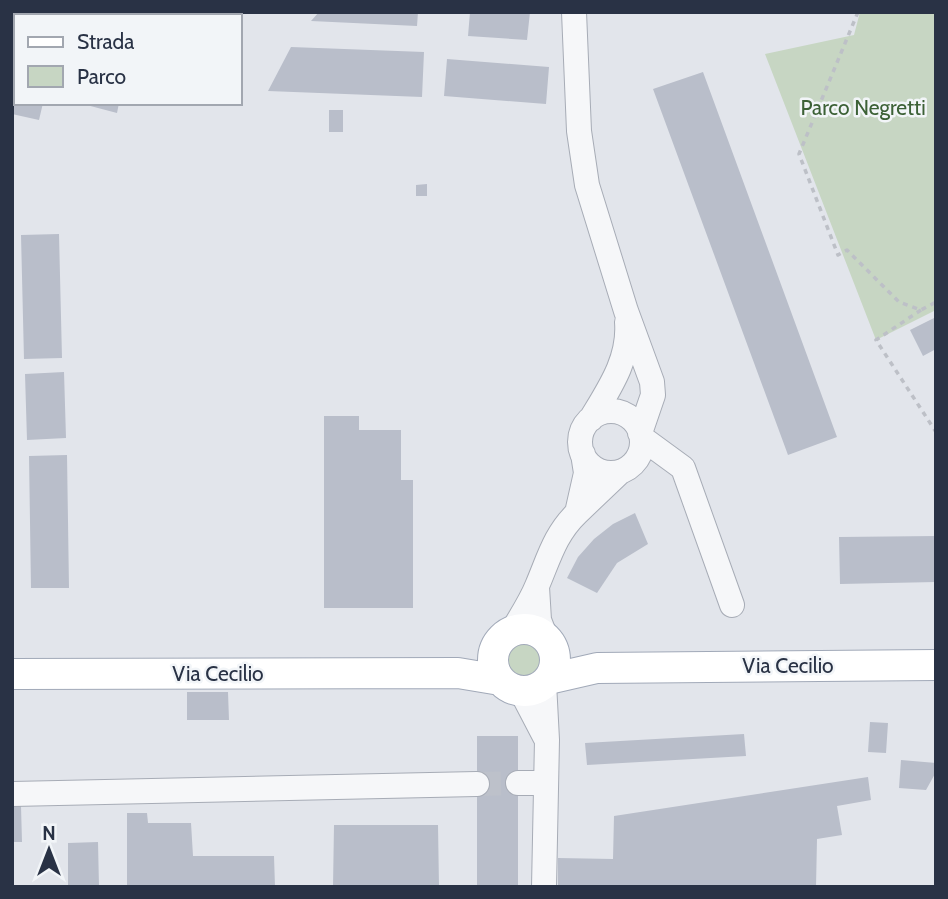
<svg xmlns="http://www.w3.org/2000/svg" width="948" height="899" font-family="Cabin,sans-serif">
<style>
.green{fill:#c7d6c3}
.building{fill:#b9beca}
.lines{fill:none;stroke-linecap:round;stroke-linejoin:round}
.minor-tunnel{stroke:#bdc1ca;stroke-width:24;stroke-dasharray:24 12;stroke-linecap:butt}
.minor-casing{stroke:#a7acb6;stroke-width:26}
.major-casing{stroke:#a1a9b8;stroke-width:32}
.path{stroke:#bdc0c7;stroke-width:3.5;stroke-dasharray:5 5;stroke-linecap:butt}
.minor{stroke:#f6f7f9;stroke-width:24}
.major{stroke:#fff;stroke-width:30}
.labels{text-anchor:middle;dominant-baseline:central;stroke-width:5;stroke-linejoin:round;paint-order:stroke}
.park-label{font-size:21px;fill:#3c6136;stroke:#f2f5f8}
.street-label{font-size:21px;fill:#293245;stroke:#f2f5f8}
</style>
<rect width="100%" height="100%" fill="#e2e5eb"/>
<!-- green -->
<path class="green" d="M 860,12 L 936,12 L 936,310 L 876,340 L 765,54 L 854,35 Z
M505 660a18 18 0 1 1 36 0a18 18 0 1 1-36 0Z"/>
<!-- building -->
<path class="building" d="M 12,12 L 141,12 L 140,16 L 16,16 L 16,103 L 43,103 L 39,120 L 12,114 Z
M 181,12 L 233,12 L 232,16 L 180,16 Z
M 319,12 L 418,12 L 417,26 L 311,21 Z
M 470,12 L 530,12 L 527,40 L 468,36 Z
M 291,47 L 424,52 L 422,97 L 268,91 Z
M 447,59 L 549,67 L 546,104 L 444,96 Z
M 703,72 L 837,437 L 788,455 L 653,89 Z
M 79,103 L 119,103 L 117,113 Z
M 329,110 L 343,110 L 343,132 L 329,132 Z
M 427,184 L 427,196 L 416,196 L 416,185 Z
M 59,234 L 62,358 L 24,359 L 21,235 Z
M 936,317 L 936,349 L 923,356 L 910,330 Z
M 64,372 L 66,438 L 27,440 L 25,374 Z
M 324,416 L 359,416 L 359,430 L 401,430 L 401,480 L 413,480 L 413,608 L 324,608 Z
M 67,455 L 69,588 L 31,588 L 29,456 Z
M 635,513 L 648,544 L 617,563 L 597,593 L 567,578 L 578,557 L 594,539 L 613,524 Z
M 936,536 L 936,582 L 840,584 L 839,537 Z
M 187,692 L 228,692 L 229,720 L 187,720 Z
M 870,722 L 888,723 L 886,753 L 868,752 Z
M 744,734 L 746,756 L 587,765 L 585,743 Z
M 477,736 L 518,736 L 518,887 L 477,887 Z
M 901,760 L 936,763 L 936,772 L 926,790 L 899,788 Z
M 868,777 L 871,800 L 837,806 L 842,835 L 817,839 L 816,887 L 558,887 L 558,858 L 613,859 L 614,816 Z
M 12,806 L 21,806 L 22,842 L 12,842 Z
M 127,813 L 147,813 L 148,823 L 191,823 L 193,856 L 274,856 L 275,887 L 127,887 Z
M 334,825 L 438,825 L 439,887 L 333,887 Z
M 98,842 L 99,887 L 68,887 L 68,843 Z"/>
<g class="lines">
<!-- minor-tunnel -->
<path class="minor-tunnel" d="M 477,784 L 518,783"/>
<defs>
<path id="minor" d="M 574,12 L 579,131 L 587,185 L 626,311 L 652,382 L 653,395 L 640,433
M580 442a31 31 0 1 1 62 0a31 31 0 1 1-62 0Z
M 591,419 C 609,389 630,359 627,322
M 642,438 L 683,468 L 732,605
M 583,454 L 586,473 L 577,513 L 620,472
M 537,587 L 539,620 L 546,638
M 513,630 C 521,616 531,601 537,586 C 549,558 555,534 577,513
M 521,691 L 545,737
M 518,783 L 545,783
M 12,794 L 477,784
M 544,887 L 547,740 L 544,683"/>
<path id="major" d="M493 660a31 31 0 1 1 62 0a31 31 0 1 1-62 0Z
M 12,674 L 458,673 L 500,680
M 549,679 L 597,668 L 936,665"/>
</defs>
<!-- minor casing -->
<use href="#minor" class="minor-casing"/>
<!-- major casing -->
<use href="#major" class="major-casing"/>
<!-- path -->
<path class="path" d="M 858,12 L 799,154 L 838,255 L 847,250 L 899,302 L 921,310 L 936,302
M 921,310 L 876,340 L 936,432"/>
<!-- minor -->
<use href="#minor" class="minor"/>
<!-- major -->
<use href="#major" class="major"/>
</g>
<g class="labels">
<!-- park labels -->
<g class="park-label">
<text x="863" y="107">Parco Negretti</text>
</g>
<!-- street labels -->
<g class="street-label">
<text x="788" y="665">Via Cecilio</text>
<text x="218" y="673">Via Cecilio</text>
</g>
</g>
<!-- border -->
<rect width="948" height="899" fill="none" stroke="#293245" stroke-width="28"/>
<!-- legend -->
<rect x="14" y="14" width="228" height="91" fill="#f2f5f8" stroke="#a2a7b0" stroke-width="2"/>
<rect x="28" y="37" width="35" height="10" fill="#ffffff" stroke="#a2a7b0" stroke-width="2"/>
<text x="77" y="49" font-size="21" fill="#293245">Strada</text>
<rect x="28" y="66" width="35" height="21" fill="#c7d6c3" stroke="#a2a7b0" stroke-width="2"/>
<text x="77" y="84" font-size="21" fill="#293245">Parco</text>
<!-- north arrow -->
<g transform="translate(49 850)" stroke="#f2f5f8" stroke-width="5" paint-order="stroke">
<path d="M0-5L12 26L0 18L-12 26Z" fill="#293245"/>
<text y="-10" font-size="19" font-weight="bold" text-anchor="middle" fill="#293245">N</text>
</g>
</svg>
